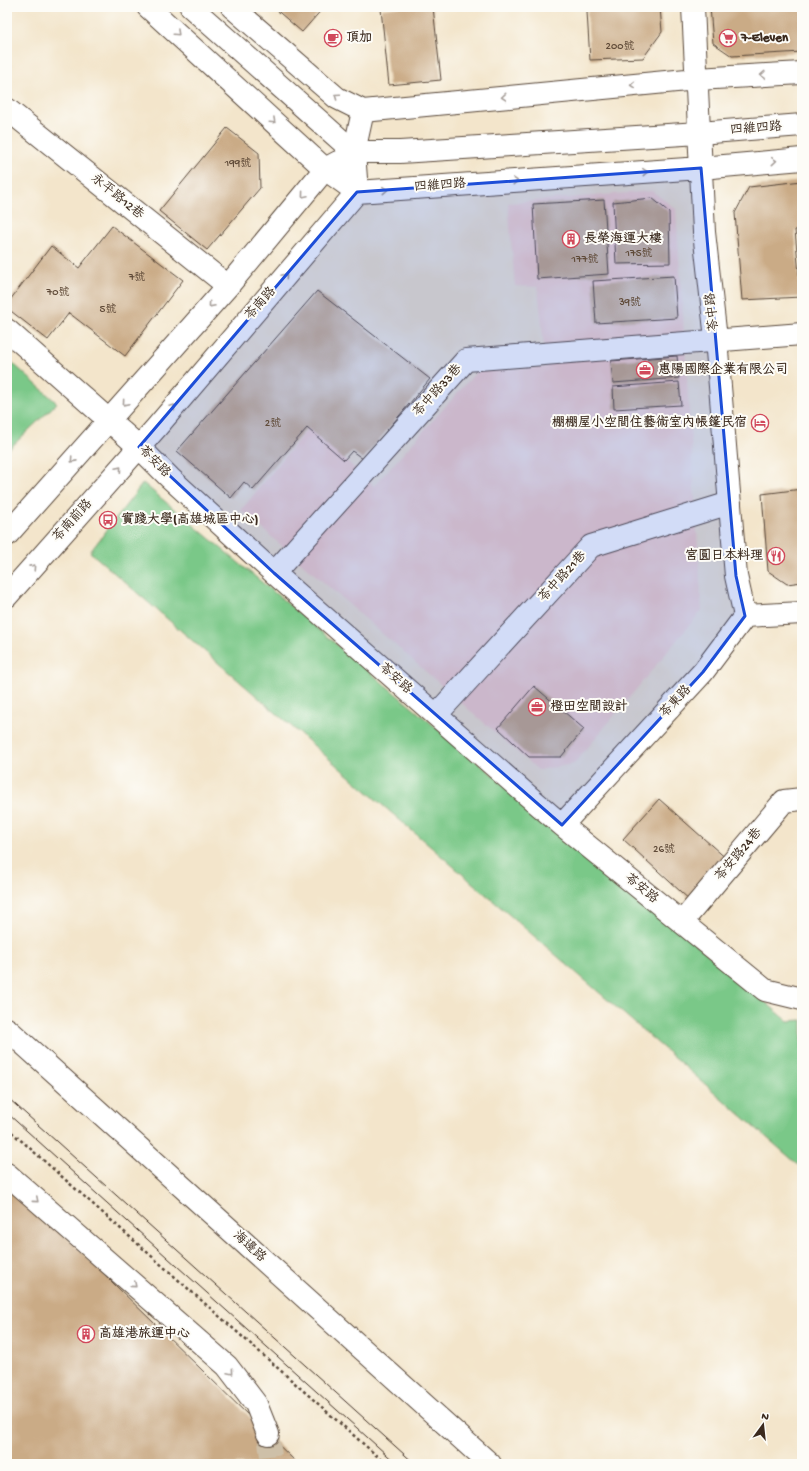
<svg xmlns="http://www.w3.org/2000/svg" width="809" height="1471" font-family="'Gochi Hand','LXGW WenKai TC',sans-serif">
<style>
.built{fill:#f7d1c8}
.green{fill:#7ac888;stroke:#5a7953}
.building{fill:#caab86}
.lines{fill:none;stroke-linecap:round;stroke-linejoin:round}
.minor-tunnel{stroke:#cec0a8;stroke-width:22;stroke-dasharray:22 11;stroke-linecap:butt}
.minor-casing{stroke:#574638;stroke-width:24}
.major-casing{stroke:#574638;stroke-width:24}
.path{stroke:#574638;stroke-width:2.5;stroke-dasharray:3 3;stroke-linecap:butt}
.minor{stroke:#fff;stroke-width:22}
.major{stroke:#fff;stroke-width:22}
.tram{stroke:#3b2a1e;stroke-width:1}
.oneway{stroke:#a79f9a}
.marked{fill:#1d4ed8;fill-opacity:0.2;stroke:#1d4ed8;stroke-width:3;stroke-linejoin:round}
.labels{text-anchor:middle;dominant-baseline:central;stroke-width:4;stroke-linejoin:round;paint-order:stroke}
.number-label{font-size:11px;fill:#5f4a38}
.poi-label{font-size:13px;font-weight:bold;fill:#3b2a1e;stroke:#fdfcf7;text-anchor:start}
.street-label{font-size:13px;fill:#3b2a1e;stroke:#fdfcf7}
</style>
<rect width="100%" height="100%" fill="#fdfcf7"/>
<filter id="ink" filterUnits="userSpaceOnUse"><feTurbulence type="fractalNoise" baseFrequency=".025" numOctaves="2"/><feDisplacementMap in="SourceGraphic" scale="8" xChannelSelector="R" yChannelSelector="G"/><feConvolveMatrix kernelMatrix="1 2 1 2 8 2 1 2 1" color-interpolation-filters="sRGB"/></filter>
<filter id="wash" filterUnits="userSpaceOnUse"><feTurbulence type="fractalNoise" baseFrequency=".012" numOctaves="4" result="noise"/><feDisplacementMap in="SourceGraphic" scale="16" xChannelSelector="R" yChannelSelector="G"/><feGaussianBlur stdDeviation="0.9" result="paint"/><feColorMatrix in="noise" values="0 0 0 0 0 0 0 0 0 0 0 0 0 0 0 0 0 1.4 0 .05"/><feComposite in="paint" operator="in"/></filter>
<g filter="url(#wash)">
<rect width="100%" height="100%" fill="#f3e5cb"/>
<!-- built -->
<path class="built" d="M 652,191 L 676,209 L 702,610 L 574,764 L 538,770 L 241,510 L 309,427 L 374,486 L 479,369 L 546,367 L 538,287 L 515,286 L 508,203 Z"/>
<!-- green -->
<path class="green" d="M 7,358 L 57,403 L 7,451 Z
M 143,483 L 788,1021 L 802,1020 L 802,1168 L 90,552 Z"/>
<g id="blocks">
<!-- building -->
<path class="building" d="M 273,7 L 324,7 L 302,32 Z
M 398,7 L 433,7 L 441,80 L 389,85 L 381,9 Z
M 590,7 L 660,7 L 662,32 L 643,58 L 590,60 L 587,12 Z
M 710,7 L 802,7 L 802,52 L 732,56 L 713,43 Z
M 227,128 L 259,153 L 260,188 L 207,250 L 159,211 Z
M 802,181 L 802,229 L 795,230 L 801,297 L 742,300 L 735,213 L 749,187 Z
M 652,198 L 669,212 L 670,263 L 616,264 L 613,202 Z
M 604,200 L 609,274 L 537,279 L 533,204 Z
M 112,226 L 183,280 L 125,356 L 69,313 L 48,340 L 7,308 L 7,304 L 51,246 L 79,268 Z
M 674,276 L 677,318 L 596,323 L 593,281 Z
M 317,291 L 430,379 L 363,459 L 352,451 L 344,460 L 307,428 L 253,490 L 244,482 L 231,498 L 177,451 Z
M 677,356 L 679,378 L 613,383 L 611,361 Z
M 679,382 L 681,405 L 614,409 L 613,387 Z
M 802,489 L 802,582 L 787,584 L 768,571 L 762,494 Z
M 534,686 L 584,729 L 561,757 L 529,757 L 498,728 Z
M 659,799 L 729,861 L 692,902 L 623,839 Z
M 7,1189 L 63,1234 L 298,1464 L 7,1464 Z"/>
</g>
</g>
<g filter="url(#ink)">
<use href="#blocks" fill-opacity="0" stroke="#574638" stroke-width="1"/>
<g class="lines">
<!-- minor-tunnel -->
<path class="minor-tunnel" d="M 268,1434 L 272,1464"/>
<defs>
<path id="minor" d="M 148,7 L 325,169 L 357,192 L 701,168 L 802,159
M 232,7 L 337,98 L 363,111 L 697,79 L 802,73
M 693,7 L 704,232 L 716,339 L 736,576 L 745,616
M 7,109 L 228,286
M 7,330 L 139,447 L 170,478 L 274,573 L 526,794 L 562,825 L 765,990 L 802,999
M 7,535 L 228,286 L 325,169 L 338,162
M 274,573 L 466,360 L 802,334
M 7,596 L 156,428 L 357,192 L 354,152 L 363,111
M 436,715 L 591,546 L 730,503
M 562,825 L 703,672 L 745,616 L 802,613
M 682,922 L 784,801 L 802,799
M 7,1029 L 490,1464
M 7,1174 L 227,1366 L 256,1404 L 268,1434"/>
<path id="major" d="M 191,7 L 354,152 L 400,152 L 699,133 L 802,125"/>
</defs>
<!-- minor casing -->
<use href="#minor" class="minor-casing"/>
<!-- major casing -->
<use href="#major" class="major-casing"/>
<!-- path -->
<path class="path" d="M 7,1128 L 386,1464"/>
<!-- minor -->
<use href="#minor" class="minor"/>
<!-- major -->
<use href="#major" class="major"/>
<!-- tram -->
<path class="tram" d="M 7,1097 L 415,1464
M 7,1113 L 397,1464"/>
</g>
<!-- one-way arrows -->
<defs><path id="oneway-chevron" d="M-2-3.5L2.5 0L-2 3.5" fill="none" stroke-width="1.6" stroke-linecap="round" stroke-linejoin="round"/></defs>
<g class="oneway">
<use href="#oneway-chevron" transform="translate(177 33) rotate(43)"/>
<use href="#oneway-chevron" transform="translate(763 75) rotate(177)"/>
<use href="#oneway-chevron" transform="translate(633 85) rotate(175)"/>
<use href="#oneway-chevron" transform="translate(337 96) rotate(-145)"/>
<use href="#oneway-chevron" transform="translate(504 97) rotate(175)"/>
<use href="#oneway-chevron" transform="translate(273 121) rotate(43)"/>
<use href="#oneway-chevron" transform="translate(774 161) rotate(-5)"/>
<use href="#oneway-chevron" transform="translate(645 172) rotate(-4)"/>
<use href="#oneway-chevron" transform="translate(515 181) rotate(-4)"/>
<use href="#oneway-chevron" transform="translate(385 190) rotate(-4)"/>
<use href="#oneway-chevron" transform="translate(304 195) rotate(130)"/>
<use href="#oneway-chevron" transform="translate(285 276) rotate(-49)"/>
<use href="#oneway-chevron" transform="translate(211 305) rotate(131)"/>
<use href="#oneway-chevron" transform="translate(125 403) rotate(131)"/>
<use href="#oneway-chevron" transform="translate(173 407) rotate(-49)"/>
<use href="#oneway-chevron" transform="translate(73 460) rotate(132)"/>
<use href="#oneway-chevron" transform="translate(119 469) rotate(-49)"/>
<use href="#oneway-chevron" transform="translate(33 567) rotate(-48)"/>
<use href="#oneway-chevron" transform="translate(36 1200) rotate(41)"/>
<use href="#oneway-chevron" transform="translate(134 1285) rotate(41)"/>
<use href="#oneway-chevron" transform="translate(231 1372) rotate(50)"/>
</g>
</g>
<!-- marked area -->
<path class="marked" d="M 701,168 L 736,576 L 745,616 L 703,672 L 562,825 L 274,573 L 139,447 L 357,192 Z"/>
<!-- icons -->
<defs>
<symbol id="cafe-ring" viewBox="-11 -11 22 22"><circle r="9.5" fill="#fdfcf7" stroke="#d1495b" stroke-width="1.5"/><path d="M-5.5-4.5H6V0H3Q3 3.5 0 3.5H-2.5Q-5.5 3.5-5.5 0ZM3-3.2v2h1.7v-2ZM-6 4.5H4V6H-6Z" fill="#d1495b"/></symbol>
<symbol id="supermarket-ring" viewBox="-11 -11 22 22"><circle r="9.5" fill="#fdfcf7" stroke="#d1495b" stroke-width="1.5"/><path d="M-6-5.5h2.5l.6 2H6L4.5 2H-2.5L-4.4-4H-6ZM-1.5 3.2a1.3 1.3 0 1 0 .1 0ZM3 3.2a1.3 1.3 0 1 0 .1 0Z" fill="#d1495b"/></symbol>
<symbol id="building-ring" viewBox="-11 -11 22 22"><circle r="9.5" fill="#fdfcf7" stroke="#d1495b" stroke-width="1.5"/><path d="M-4-6H4V6H1V3H-1V6H-4ZM-2.5-4.3h1.7v1.8h-1.7ZM.8-4.3h1.7v1.8H.8ZM-2.5-1h1.7V.8h-1.7ZM.8-1h1.7V.8H.8Z" fill="#d1495b"/></symbol>
<symbol id="office-ring" viewBox="-11 -11 22 22"><circle r="9.5" fill="#fdfcf7" stroke="#d1495b" stroke-width="1.5"/><path d="M-6-3h4V-5.5h4V-3h4V5H-6ZM-1-4.5V-3h2v-1.5ZM-6 0V1H6V0Z" fill="#d1495b"/></symbol>
<symbol id="hotel-ring" viewBox="-11 -11 22 22"><circle r="9.5" fill="#fdfcf7" stroke="#d1495b" stroke-width="1.5"/><path d="M-6-4.5h1.5V1H6V5H4.5V3h-9V5H-6ZM-4 0a1.8 1.8 0 1 1 3.6 0ZM.5 0V-2.5h3Q6-2.5 6 0Z" fill="#d1495b"/></symbol>
<symbol id="bus-ring" viewBox="-11 -11 22 22"><circle r="9.5" fill="#fdfcf7" stroke="#d1495b" stroke-width="1.5"/><path d="M-5-6H5V4H4V6H2V4H-2V6H-4V4H-5ZM-3.5-4V0h7V-4ZM-3.5 1.2v1.5H-2V1.2ZM2 1.2v1.5H3.5V1.2Z" fill="#d1495b"/></symbol>
<symbol id="restaurant-ring" viewBox="-11 -11 22 22"><circle r="9.5" fill="#fdfcf7" stroke="#d1495b" stroke-width="1.5"/><path d="M-5-6h1v4h1v-4h1v4h1v-4h1v5L-1.5 .5V6h-2V.5L-5-1ZM5-6V6H3V1.5H1.5Q1.5-4 5-6Z" fill="#d1495b"/></symbol>
</defs>
<g fill-rule="evenodd">
<use href="#cafe-ring" x="323" y="28" width="20" height="20"/>
<use href="#supermarket-ring" x="718" y="28" width="20" height="20"/>
<use href="#building-ring" x="561" y="229" width="20" height="20"/>
<use href="#office-ring" x="635" y="360" width="20" height="20"/>
<use href="#hotel-ring" x="750" y="413" width="20" height="20"/>
<use href="#bus-ring" x="98" y="510" width="20" height="20"/>
<use href="#restaurant-ring" x="766" y="546" width="20" height="20"/>
<use href="#office-ring" x="527" y="697" width="20" height="20"/>
<use href="#building-ring" x="76" y="1324" width="20" height="20"/>
</g>
<g class="labels">
<!-- number labels -->
<g class="number-label">
<text x="620" y="47">200號</text>
<text x="238" y="164">199號</text>
<text x="639" y="254">175號</text>
<text x="585" y="260">177號</text>
<text x="137" y="278">7號</text>
<text x="58" y="293">70號</text>
<text x="630" y="303">39號</text>
<text x="108" y="310">5號</text>
<text x="273" y="424">2號</text>
<text x="664" y="850">26號</text>
</g>
<!-- poi labels -->
<g class="poi-label">
<text x="346" y="38">頂加</text>
<text x="741" y="38">7-Eleven</text>
<text x="584" y="239">長榮海運大樓</text>
<text x="658" y="370">惠陽國際企業有限公司</text>
<text x="747" y="423" text-anchor="end">棚棚屋小空間住藝術室內帳篷民宿</text>
<text x="121" y="520">實踐大學(高雄城區中心)</text>
<text x="763" y="556" text-anchor="end">宮圓日本料理</text>
<text x="550" y="707">橙田空間設計</text>
<text x="99" y="1334">高雄港旅運中心</text>
</g>
<!-- street labels -->
<g class="street-label">
<text transform="translate(756 129) rotate(-4)">四維四路</text>
<text transform="translate(440 186) rotate(-4)">四維四路</text>
<text transform="translate(117 197) rotate(39)">永平路12巷</text>
<text transform="translate(261 304) rotate(-49)">苓南路</text>
<text transform="translate(713 312) rotate(-96)">苓中路</text>
<text transform="translate(438 391) rotate(-48)">苓中路33巷</text>
<text transform="translate(154 462) rotate(45)">苓安路</text>
<text transform="translate(73 521) rotate(-48)">苓南前路</text>
<text transform="translate(563 577) rotate(-48)">苓中路21巷</text>
<text transform="translate(395 679) rotate(41)">苓安路</text>
<text transform="translate(676 702) rotate(-47)">苓東路</text>
<text transform="translate(739 855) rotate(-50)">苓安路24巷</text>
<text transform="translate(641 889) rotate(39)">苓安路</text>
<text transform="translate(249 1247) rotate(42)">海邊路</text>
</g>
</g>
<!-- margin -->
<rect width="809" height="1471" fill="none" stroke="#fdfcf7" stroke-width="24"/>
<!-- north arrow -->
<g transform="translate(763 1425) rotate(15)" stroke="#fdfcf7" stroke-width="3" paint-order="stroke">
<path d="M0-3L7 15L0 10L-7 15Z" fill="#3b2a1e"/>
<text y="-6" font-size="11" font-weight="bold" text-anchor="middle" fill="#3b2a1e">N</text>
</g>
</svg>
